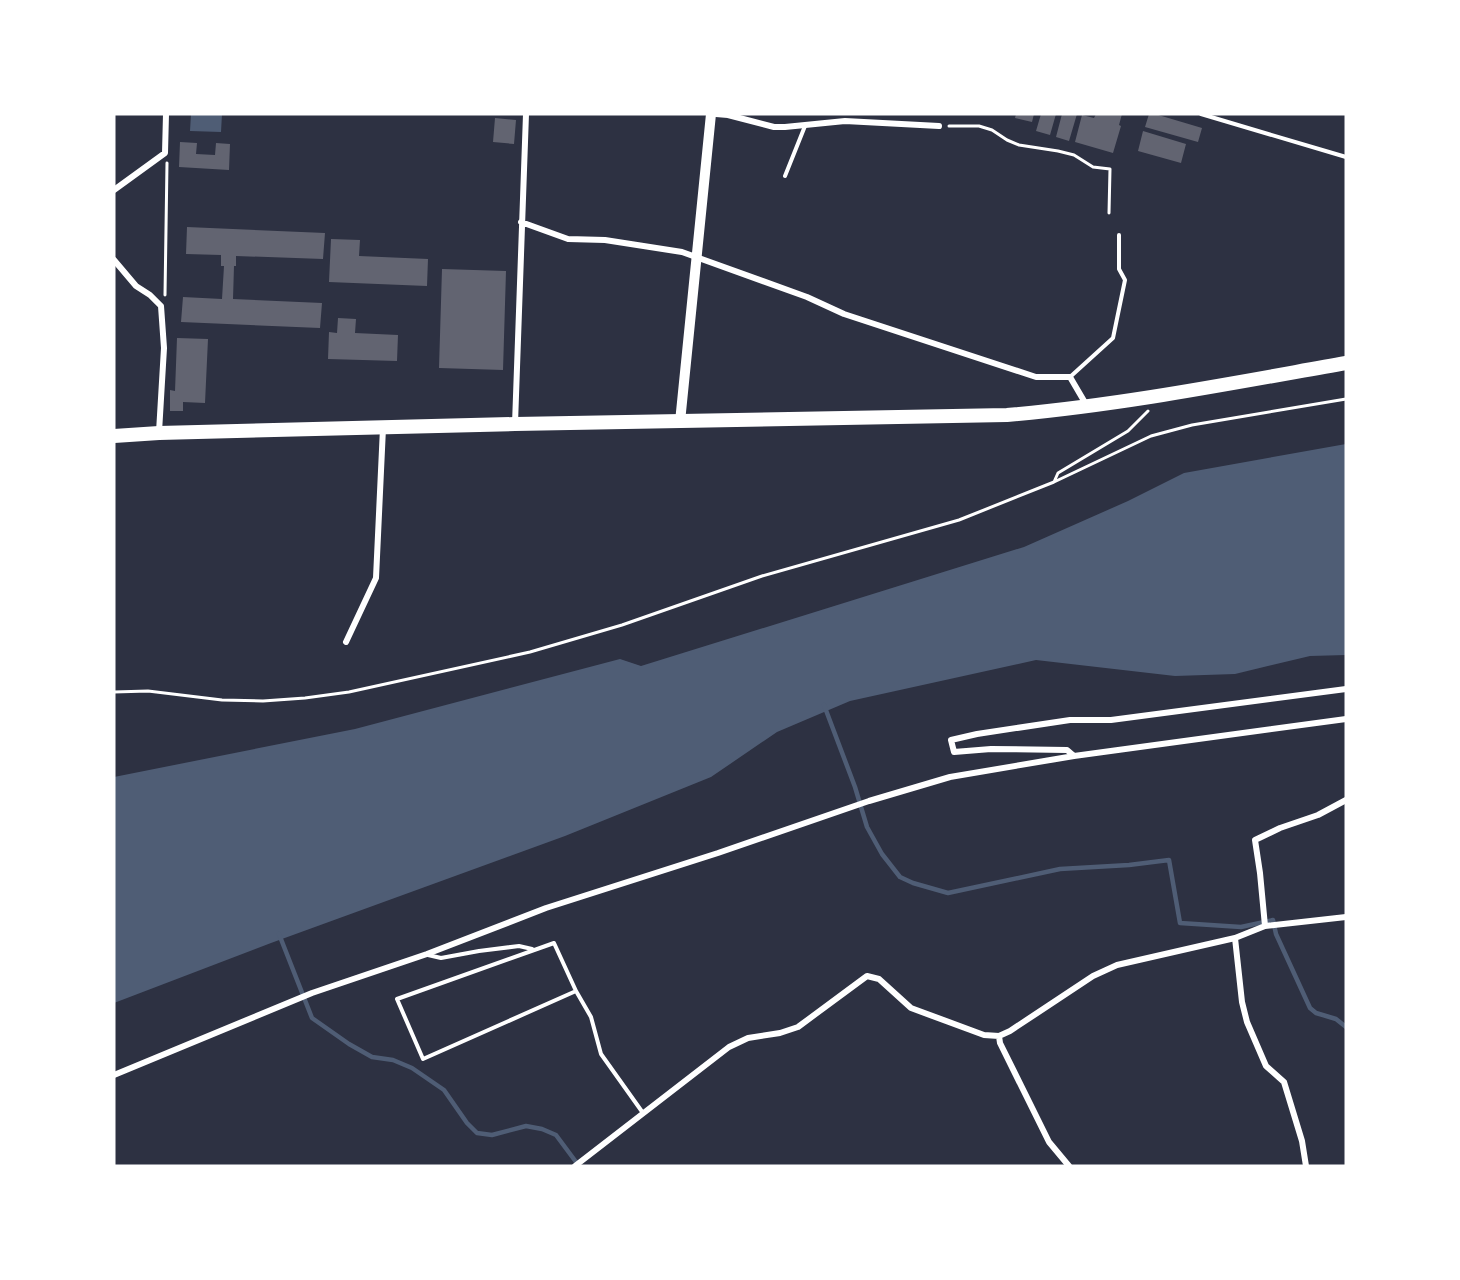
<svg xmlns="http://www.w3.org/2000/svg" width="1460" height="1280" font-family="'Times New Roman',serif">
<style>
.water{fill:#4f5d75}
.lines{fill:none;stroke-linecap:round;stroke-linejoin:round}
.stream{stroke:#4f5d75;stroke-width:4.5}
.building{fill:#626471}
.path{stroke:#fff;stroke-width:3}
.service{stroke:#fff;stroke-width:4}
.minor{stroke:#fff;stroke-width:6}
.tertiary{stroke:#fff;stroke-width:10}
.primary{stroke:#fff;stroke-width:14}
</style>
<rect width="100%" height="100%" fill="#2d3142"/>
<!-- water -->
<path class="water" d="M 191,114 L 222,114 L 221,132 L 190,131 Z
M 1346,444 L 1346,655 L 1310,656 L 1235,674 L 1175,676 L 1036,660 L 850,701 L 777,732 L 711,777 L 565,836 L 271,943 L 114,1003 L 114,777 L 355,729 L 620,659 L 641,666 L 1024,547 L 1128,501 L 1184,473 Z"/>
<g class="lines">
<!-- stream -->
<path class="stream" d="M 824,705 L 855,787 L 867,827 L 882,854 L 900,877 L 913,883 L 948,893 L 1060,869 L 1129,865 L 1169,860 L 1180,923 L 1241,927 L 1273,920 L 1276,934 L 1310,1008 L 1316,1013 L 1336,1019 L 1346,1027
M 279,934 L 312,1018 L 349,1044 L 372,1057 L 393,1060 L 412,1068 L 444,1090 L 467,1123 L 477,1133 L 492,1135 L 526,1126 L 542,1129 L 556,1135 L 579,1166"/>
</g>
<!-- building -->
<path class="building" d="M 1016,114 L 1034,114 L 1032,122 L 1015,118 Z
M 1041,114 L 1056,114 L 1050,135 L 1036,131 Z
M 1062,114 L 1077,114 L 1069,141 L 1056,137 Z
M 1096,114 L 1122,114 L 1119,125 L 1121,126 L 1113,153 L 1075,142 L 1082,115 L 1094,118 Z
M 1149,114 L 1155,114 L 1202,128 L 1198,142 L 1145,127 Z
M 495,118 L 516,120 L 514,144 L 493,142 Z
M 1143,131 L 1186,144 L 1181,163 L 1138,151 Z
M 180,142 L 197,143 L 196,154 L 215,155 L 216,143 L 230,144 L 229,170 L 179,167 Z
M 187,227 L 325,233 L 323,259 L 236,256 L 236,266 L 234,266 L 233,299 L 322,303 L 320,328 L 181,322 L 183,297 L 222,299 L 224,266 L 221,266 L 221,255 L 186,254 Z
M 331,239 L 360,240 L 359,256 L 428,259 L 427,286 L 329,282 Z
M 442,269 L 506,271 L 503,370 L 439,368 Z
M 338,318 L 356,319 L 355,333 L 398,335 L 397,361 L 328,359 L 329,332 L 337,333 Z
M 177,338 L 208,339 L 205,403 L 183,402 L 183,411 L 170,411 L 170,390 L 175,391 Z"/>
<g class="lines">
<!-- path -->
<path class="path" d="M 949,126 L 979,126 L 992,130 L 1007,140 L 1019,145 L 1058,151 L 1074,155 L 1093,167 L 1110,169 L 1109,213
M 165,295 L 167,163
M 1054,482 L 1058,473 L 1128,431 L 1148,411
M 114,692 L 148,691 L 222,700 L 263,701 L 305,698 L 349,692 L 530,652 L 622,625 L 762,576 L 959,520 L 1054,482 L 1151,436 L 1192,425 L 1346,399"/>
<!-- service -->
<path class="service" d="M 1201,114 L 1346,157
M 785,176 L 805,126
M 1070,377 L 1113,338 L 1125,280 L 1119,269 L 1119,235
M 428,955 L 441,958 L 479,951 L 519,946 L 532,949
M 576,991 L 554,943 L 397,999 L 423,1059 L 576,991 L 591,1017 L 601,1054 L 643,1113"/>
<!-- minor -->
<path class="minor" d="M 716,114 L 728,115 L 774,127 L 785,127 L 845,121 L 939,126
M 114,190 L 165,153 L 166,114
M 521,222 L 568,239 L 605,240 L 682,252 L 807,297 L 844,314 L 1036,377 L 1070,377 L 1087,406
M 114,260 L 136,286 L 150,295 L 161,306 L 164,348 L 159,432
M 515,424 L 526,114
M 346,642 L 376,578 L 383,428
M 1074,756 L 1346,719
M 1265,926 L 1260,873 L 1255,840 L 1280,828 L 1318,815 L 1346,800
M 1235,938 L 1242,1002 L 1247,1022 L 1266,1066 L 1284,1082 L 1302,1141 L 1306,1166
M 999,1036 L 1000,1043 L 1049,1142 L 1069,1166
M 114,1075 L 312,993 L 427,954 L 546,908 L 718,853 L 869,801 L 950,777 L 1074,756 L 1067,750 L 991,749 L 954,752 L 951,740 L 977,734 L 1070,720 L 1111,720 L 1346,689
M 575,1166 L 729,1047 L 748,1038 L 780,1033 L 798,1027 L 867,976 L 879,979 L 911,1008 L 984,1035 L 999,1036 L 1010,1031 L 1093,976 L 1117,965 L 1235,938 L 1265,926 L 1346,917"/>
<!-- tertiary -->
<path class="tertiary" d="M 680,422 L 711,114"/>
<!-- primary -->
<path class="primary" d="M 114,436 L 159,433 L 515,424 L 1007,415 C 1121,405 1233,383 1346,363"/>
</g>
<!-- border -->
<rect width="1460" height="1280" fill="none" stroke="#ffffff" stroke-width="231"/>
</svg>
